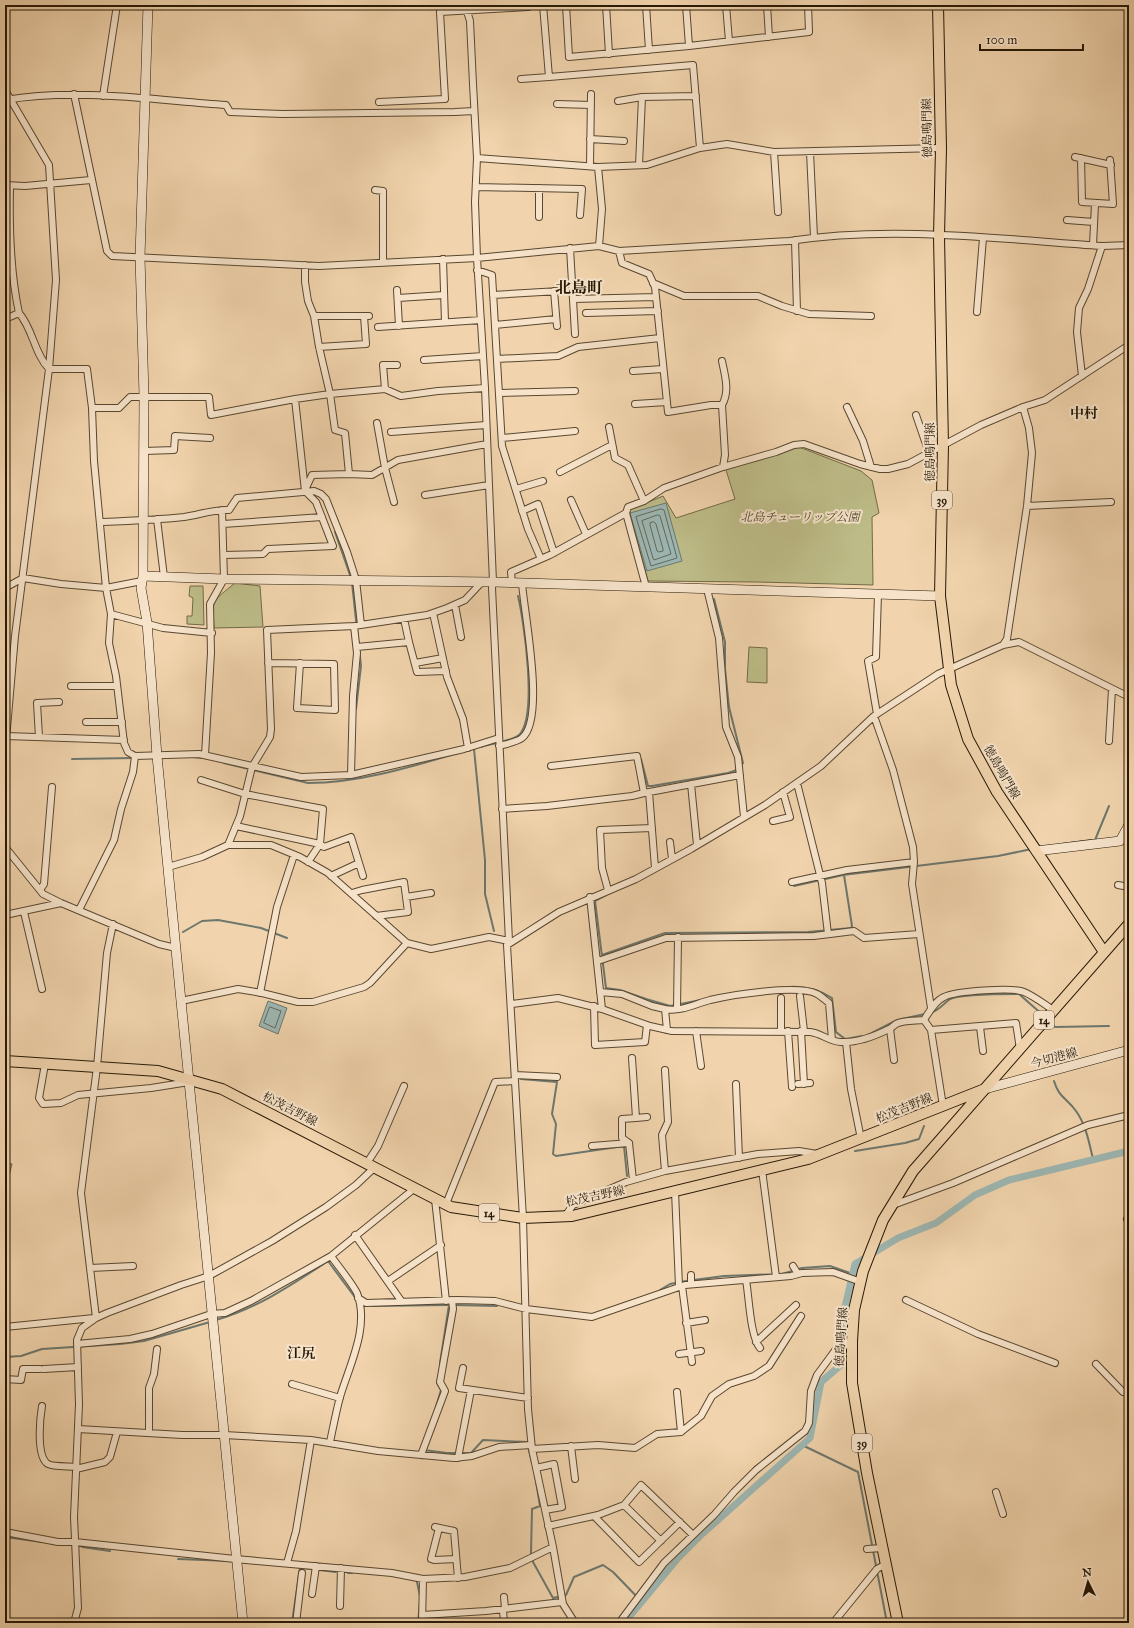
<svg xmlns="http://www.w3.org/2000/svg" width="1134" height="1628" font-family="'IM FELL Great Primer','Noto Serif JP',serif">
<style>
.green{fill:#bdbc88;stroke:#726a47}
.water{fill:#9db7b3;stroke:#6d776e}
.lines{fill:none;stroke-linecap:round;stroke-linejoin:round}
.shore{stroke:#62685c;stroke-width:1}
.stream{stroke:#6d776e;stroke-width:2}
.canal{stroke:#9db7b3;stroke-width:7}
.street-casing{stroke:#594730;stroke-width:8}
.secondary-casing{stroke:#261806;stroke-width:10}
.primary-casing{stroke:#261806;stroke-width:12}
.street{stroke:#f6e3ca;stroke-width:6}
.secondary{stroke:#f6e3ca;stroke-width:9}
.primary{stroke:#f1d4ad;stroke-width:10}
.labels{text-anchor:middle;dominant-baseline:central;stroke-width:4;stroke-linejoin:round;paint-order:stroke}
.shield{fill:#f6e3ca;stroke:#645541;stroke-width:1}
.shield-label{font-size:11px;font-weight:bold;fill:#261806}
.street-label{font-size:12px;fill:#261806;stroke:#f6e3ca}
.park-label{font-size:12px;font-style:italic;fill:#53492d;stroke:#f6e3ca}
.quarter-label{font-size:14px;font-weight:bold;fill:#261806;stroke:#f6e3ca}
.district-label{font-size:16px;font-weight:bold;fill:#261806;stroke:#f6e3ca}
</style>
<rect width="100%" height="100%" fill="#f1d4ad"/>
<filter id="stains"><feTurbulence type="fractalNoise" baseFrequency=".005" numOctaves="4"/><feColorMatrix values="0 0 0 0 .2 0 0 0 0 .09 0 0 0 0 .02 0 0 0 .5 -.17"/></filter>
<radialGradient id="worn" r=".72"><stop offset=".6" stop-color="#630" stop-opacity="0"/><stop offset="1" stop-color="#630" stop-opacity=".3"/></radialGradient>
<!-- green -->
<path class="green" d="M 799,447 L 861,471 L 872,480 L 879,513 L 872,517 L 873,585 L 757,582 L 648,581 L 629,510 L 663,496 L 676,518 L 735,499 L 726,470 Z
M 235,583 L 260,586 L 263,627 L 214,628 C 212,598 212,602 235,583 Z
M 190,586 L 203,586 L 204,625 L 187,624 L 187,616 L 192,616 L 193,598 L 189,596 Z
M 749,647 L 767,648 L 767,683 L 747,682 Z
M 5,1162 L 12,1164 L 5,1192 Z"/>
<!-- water -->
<path class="water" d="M 666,503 L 682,561 L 647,571 L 630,513 Z
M 268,1001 L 287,1008 L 278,1034 L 259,1026 Z"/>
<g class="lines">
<!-- shore -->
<path class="shore" d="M 661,509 L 664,510 L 677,558 L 651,566 L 636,517 Z
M 658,515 L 660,516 L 671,554 L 654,560 L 653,558 L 642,521 Z
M 654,522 L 656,524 L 663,549 L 663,551 L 659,552 L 657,551 L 650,525 L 650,523 Z
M 270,1007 L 281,1011 L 275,1028 L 264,1023 Z"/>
<!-- stream -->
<path class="stream" d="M 335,532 L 351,578
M 352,583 L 361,666 L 356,709
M 714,599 L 725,642 L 725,669 L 729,707 L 743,763 L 740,766
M 481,747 C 489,744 513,741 519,735 C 538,717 524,621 518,596
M 472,749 L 474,749 L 485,860 L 485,894 L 494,931
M 193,757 L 202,758
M 72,759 L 134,758
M 641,759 L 648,786 L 652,786 L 728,773 L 734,771 L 737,769
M 224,763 L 308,783 C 358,783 411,767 458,753
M 1095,840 L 1109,806
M 1062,844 L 1091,840
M 794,886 L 843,875 L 998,856 L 1032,849
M 606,895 L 595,901 L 606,988 L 620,990 L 646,999 L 670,1006 L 701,1000
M 183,932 L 202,921 L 218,920 L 261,928 L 287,938
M 602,955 L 665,933 L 808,932 L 851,928 L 852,926 L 844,875
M 790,987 C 806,986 819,990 832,998 L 836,1032 L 845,1039 L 862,1036
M 930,1013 C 939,1011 943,1004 950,999 C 961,994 1006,994 1019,994 L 1044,1016
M 1049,1021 L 1055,1027 L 1109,1026
M 868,1035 L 897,1020 L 925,1014
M 521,1079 L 557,1082 L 552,1114 L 556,1124 L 553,1154 L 556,1156 L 624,1146 L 627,1176
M 1054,1081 C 1059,1098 1067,1098 1076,1111 C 1086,1125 1089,1142 1093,1159
M 855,1151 L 905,1143 L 919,1139 L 924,1126
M 660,1290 L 670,1284 L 686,1281 L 724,1276 L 782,1274 L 802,1268 L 830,1266 L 853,1274
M 454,1305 L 497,1306
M 372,1306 L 450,1305
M 216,1320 C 256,1309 293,1284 328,1261 L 357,1300
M 5,1357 L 21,1356 L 42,1349 L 120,1344 L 144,1341 L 210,1322
M 440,1363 L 449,1305
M 435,1410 L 441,1390 L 437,1383 L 437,1381
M 802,1445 L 858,1472 L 887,1623
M 424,1450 L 447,1453 L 471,1453 L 483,1440 L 527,1442 L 532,1463
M 535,1475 L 540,1506 L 532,1509 L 531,1553 L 533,1562 L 553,1598 L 566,1595 L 574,1577 L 603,1565 L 613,1572 L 642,1602
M 5,1537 L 42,1542
M 82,1547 L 110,1551
M 178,1559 L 230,1561
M 302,1568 L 336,1572
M 348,1573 L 352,1573
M 417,1582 L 420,1596
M 204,1623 L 211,1621 L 226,1623
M 268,1623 L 292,1622
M 292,1623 L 300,1568
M 418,1623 L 420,1603"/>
<!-- canal -->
<path class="canal" d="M 624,1623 L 678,1558 L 701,1535 L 810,1438 L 821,1382 L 841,1365 L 841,1324 L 855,1264 L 898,1238 L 936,1223 L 975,1195 L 1009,1180 L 1129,1151"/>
<defs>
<path id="street" d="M 465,5 L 470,21 L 473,84 L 477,158 L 475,202 L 477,258 L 485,388 L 493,582 L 492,588 L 509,941 L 507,945 L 523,1218 L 528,1409 L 532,1449 L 553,1547 L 563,1604 L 575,1623
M 543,5 L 549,77 L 693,65 L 700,148
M 566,5 L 569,57 L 689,46 L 809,32 L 808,5
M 606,5 L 609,54
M 646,5 L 649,50
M 686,5 L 689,46
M 726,5 L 729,41
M 767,5 L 769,37
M 521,79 L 549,77
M 5,90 L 49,165 L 56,280 L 49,369 L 15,636 L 5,751
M 74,94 L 107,251 L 112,256 L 319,266 L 477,258 L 599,246 L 619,251 L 789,241 C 892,225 999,239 1102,246 L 1129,245
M 103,96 L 117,5
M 5,100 C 78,88 153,100 226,105 L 230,112 L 283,114 L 455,112 L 474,111
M 618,101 L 642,97 L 696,96
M 379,102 L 445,99 L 440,12 L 528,7
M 557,104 L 591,105
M 590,139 L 624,141
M 774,152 L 778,212
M 810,152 L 814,237
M 1075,157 L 1111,165
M 477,158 L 598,167 L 647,165 L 700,148 L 727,144 L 774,152 L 941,148
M 1081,158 L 1082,202 L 1113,204 L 1110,160
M 639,165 L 642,97
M 590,166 L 591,94
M 598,167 L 602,209 L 599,246
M 5,185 L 25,186 L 91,180
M 10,186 C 9,229 10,271 19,313 C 33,329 34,353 49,369 L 87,369 L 92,408 L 94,461 L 106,588 L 111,614 L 109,643 L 116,676 L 124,743 L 128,752 L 135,756 L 199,754 L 301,777 L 351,775 L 464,749 L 499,738
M 476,187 L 582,189 L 580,215
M 375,190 L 383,191 L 383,262
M 539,217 L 539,188
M 1067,220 L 1094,222
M 795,240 L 797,311
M 1093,245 L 1095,204
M 570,248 L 575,334
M 619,251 L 622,263 L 649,274 L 655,287 L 668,412 L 711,405 L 722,405 L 725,455 L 723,467
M 443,259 L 445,322
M 305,265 L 305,282 L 308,301 L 314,316 L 319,347 L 330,394 L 335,430 L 345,433 L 349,474
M 477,270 L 492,275 L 502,446 L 528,529 L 541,559
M 653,283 L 684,296 L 758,296 L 782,306 L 809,314 L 871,316
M 397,290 L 399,326
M 554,291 L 557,326
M 493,295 L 559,291
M 398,298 L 444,295
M 573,299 L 656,297
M 977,312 L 983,238
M 586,313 L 658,311
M 314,316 L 369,316
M 5,319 L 19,313
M 495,325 L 556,319
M 378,327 L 481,320
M 319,347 L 366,344 L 364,316
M 497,359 L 558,356 L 578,347 L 660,338
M 424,360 L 483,356
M 722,361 C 725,376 730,391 722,405
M 633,371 L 663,369
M 1082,376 L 1077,332 L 1079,308 L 1088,289 L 1102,246
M 385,389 L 383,365 L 397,365
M 499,393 L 575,391
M 635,404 L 667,402
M 847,407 L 863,441 L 871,467
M 92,408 L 119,408 L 130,397 L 209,397 L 211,415 L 295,399 L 330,394 L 385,389 L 401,396 L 438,391 L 485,388
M 916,415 L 929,453
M 377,423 L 385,468 L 394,502
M 609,427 L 615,458 L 628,465 L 644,501
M 391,432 L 486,425
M 502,438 L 575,431
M 144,451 L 174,450 L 175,436 L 210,438
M 560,472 L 612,445
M 516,489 L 543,481
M 305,490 L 312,475 L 349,474 L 372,475 L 398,460 L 487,444
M 425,495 L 489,485
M 571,500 L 586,534
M 1027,506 L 1111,502
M 522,511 L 538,504 L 554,553
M 626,513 L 646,587
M 157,519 L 164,577
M 101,522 C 128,521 156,520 184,517 C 199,515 214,509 229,510 L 237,498 L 314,491 L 321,494 L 326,499 L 347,552 L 356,580 L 361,625
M 223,524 L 322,517
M 224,555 L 263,554 L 268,549 L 333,546 L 316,502 L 305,491 L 295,399
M 512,583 L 511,572 L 550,555 L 626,513 L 628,507 L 644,501 L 664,488 L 723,467 L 776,452 L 794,445 L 804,444 L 860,464 L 880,469 L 888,469 L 908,464 L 981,425 L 1023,407 L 1045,400 L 1129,345
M 5,588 L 23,578 L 61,584 L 106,588 L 142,581
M 707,589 L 719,638 L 726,727 L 738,757 L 744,817
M 455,605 L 461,637
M 433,613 L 447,677 L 463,719 L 468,748
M 111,614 L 163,628 L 212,633
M 409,642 L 417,672 L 446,671
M 1003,645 L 1007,639 L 1027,506 L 1032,453 L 1029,428 L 1023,407
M 357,647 L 409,642 L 404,619
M 268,663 L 334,664 L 335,710 L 297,708 L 300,663
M 415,663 L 443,658
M 71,686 L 117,686
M 877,714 L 868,661 L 876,657 L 878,594
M 874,716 L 893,770 L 913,847 L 914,862 L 912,884 L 931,1008
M 86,722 L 122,722
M 6,736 L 124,740
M 39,737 L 37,703 L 59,702
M 1109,741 L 1112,689
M 499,746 C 506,744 517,742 522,738 C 546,719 524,612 522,583
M 205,755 L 211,653 L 210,604 L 224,579 L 222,510
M 351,775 L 353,696 L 357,653 L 354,626
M 201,780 L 245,794 L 323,809 L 320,844 L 308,862
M 797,783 L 822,883 L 828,934
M 691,784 L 697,845
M 649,792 L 655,868
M 644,793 L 740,775
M 502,809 L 547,806 L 632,796 L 644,793 L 637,756 L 551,766
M 773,821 L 790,817 L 783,792
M 236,826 L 320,844 L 324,847 L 351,837 L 363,876
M 670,842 L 672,859
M 228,845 L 240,816 L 252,767 L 270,737 L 271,729 L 267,630 L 354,626 L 427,615 L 447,608 L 465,600 L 481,583
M 5,847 L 43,894 L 61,903 L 159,944 L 176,948
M 168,867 L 202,857 L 228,845 L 271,845 L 300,857 L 328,873 L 407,943 L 431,949 L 489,937 L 509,941
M 331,876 L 359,863
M 792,882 L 847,870 L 914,862
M 1118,885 L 1129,887
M 40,890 L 44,884 L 52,787
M 608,890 L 602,868 L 600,830 L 652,828
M 352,893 L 362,890 L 404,882 L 408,912 L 376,916
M 406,897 L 431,893
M 590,897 L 602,1009
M 79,910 L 114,840 L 121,809 L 133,772 L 135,756
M 24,912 L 42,989
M 5,915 L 61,903
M 507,945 L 559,912 L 636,879 L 691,849 L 765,805 L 821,766 L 874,716 L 938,674 L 1003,645 L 1019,642 L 1129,697
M 598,961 L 666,938 L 814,936 L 854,931 L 864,938 L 919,934
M 600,992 L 622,994 L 652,1006 L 665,1009 L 667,1030
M 260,993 L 277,907 L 294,855
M 800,996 L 804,1031
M 781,998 L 781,1031
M 181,1001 L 238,989 L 262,993 L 298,1002 L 313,1002 L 364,987 L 370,983 L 407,943
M 512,1004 L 558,998 L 602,1009 L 650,1026 L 672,1031 L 810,1032 C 821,1033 830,1042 841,1042 C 857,1043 875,1036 889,1029 C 892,1028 894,1025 896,1024 C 904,1020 915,1021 924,1020
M 594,1006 L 595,1045 L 645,1042 L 647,1025
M 665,1009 C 681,1012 695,1004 710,1000 C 731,995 799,984 817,994 C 821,996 825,1000 829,1003 L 832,1040
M 677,1009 L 678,937
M 924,1020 C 929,1012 935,1001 944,997 C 955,991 1013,987 1024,992 C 1034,996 1044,1004 1053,1010
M 924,1020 L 931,1030 L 943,1106
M 980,1027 L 983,1051
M 890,1029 L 894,1060
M 931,1030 L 1016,1023 L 1020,1049
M 696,1031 L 701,1066
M 788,1031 L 792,1087
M 801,1031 L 804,1084
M 846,1042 L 851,1089 L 861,1139
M 45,1064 L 39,1098 L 43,1104 L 61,1103 L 78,1095 L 151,1088 L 189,1082
M 515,1075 L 557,1077
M 736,1084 L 739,1158
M 798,1084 L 810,1083
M 636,1118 L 647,1117
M 629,1143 L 622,1138 L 622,1119 L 636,1118 L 632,1058
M 592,1146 L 629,1143 L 633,1180
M 367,1163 L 378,1146 L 404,1086
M 762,1170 L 776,1277
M 665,1171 L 662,1135 L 668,1122 L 665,1070
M 675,1191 L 679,1286
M 435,1199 L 446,1301
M 446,1204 L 495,1082 L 515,1081
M 893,1205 L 953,1183 L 1088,1125 L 1129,1115
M 565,1216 L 573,1205 L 626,1182 L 665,1171 L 758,1154 L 799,1151 L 817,1154
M 1127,1219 L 1129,1217
M 355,1235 L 402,1302
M 793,1266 L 798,1274
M 90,1268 L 133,1266
M 746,1280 C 749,1296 750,1336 760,1348
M 388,1281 L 441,1245
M 691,1284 L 691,1275
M 682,1286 L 692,1362
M 358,1298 L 366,1303 L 458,1300 L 495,1301 L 526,1309 L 592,1317 L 685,1285 L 791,1276 L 802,1273 L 833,1272 L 861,1282
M 906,1300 L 978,1334 L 1055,1363
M 96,1318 L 81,1193 L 97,1067 L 107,953 L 113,924
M 686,1323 L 705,1320
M 5,1327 L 94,1318
M 756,1342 L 796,1305
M 77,1344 L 130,1339 L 152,1334 L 211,1314 L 225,1313 L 251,1301 L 331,1256
M 679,1354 L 701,1351
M 1096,1364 L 1123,1392
M 463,1368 L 459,1388 L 528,1398
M 44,1369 L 78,1367
M 5,1379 L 21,1380 L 23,1369 L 40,1369
M 292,1384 L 340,1398
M 677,1392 L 681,1432
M 42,1406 C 40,1418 36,1457 48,1464 C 53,1467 70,1466 77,1467
M 78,1429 L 182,1435 L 224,1435 L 311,1440 L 378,1451 L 454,1458 L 472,1456 L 499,1447 L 531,1445
M 149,1433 L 149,1388 L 154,1374 L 157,1349
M 330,1442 C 333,1428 336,1412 340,1397 C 349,1366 370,1327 357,1293 C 352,1283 338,1266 331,1256 L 415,1188
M 571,1446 L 575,1479
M 532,1449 L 598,1445 L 635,1448 L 657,1434 L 681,1432 L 701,1416 L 712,1396 L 729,1384 L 754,1376 L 769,1366 L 801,1316
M 421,1455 L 445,1391 L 440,1382 L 453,1309 L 452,1300
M 458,1458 L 471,1390
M 536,1468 L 554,1464 L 562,1507 L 545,1510
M 76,1469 L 105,1462 L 110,1457 L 117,1432
M 996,1492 L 1003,1514
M 624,1505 L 661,1541
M 594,1516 L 639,1562 L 680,1522
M 548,1526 L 598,1515 L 624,1505 L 641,1485 L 693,1535
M 435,1527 L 454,1531 L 458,1578
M 439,1528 L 431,1559 L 434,1560 L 456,1559
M 5,1532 L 58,1542 L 75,1542 L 235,1559 L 392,1573 L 423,1579 L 465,1577 L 510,1568 L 553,1547
M 867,1549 L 882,1548
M 287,1563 L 296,1531 L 311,1440
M 312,1594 L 316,1566
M 504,1597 L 505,1609
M 340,1606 L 341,1568
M 503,1610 L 504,1623
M 422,1615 L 486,1611 L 562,1602
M 366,1622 L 381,1623
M 74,1623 L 78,1608 L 74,1517 L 79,1404 L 77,1340 L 82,1328 L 96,1318 L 107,1313 L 181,1285 L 209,1276 L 272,1241 L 326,1207 L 356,1185 L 375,1167
M 296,1623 L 302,1573
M 422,1623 L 423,1579
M 619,1623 L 664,1563 L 714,1515 L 734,1492 L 756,1470 L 805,1431 L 809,1423 L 811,1391 L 817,1375 L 839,1345 L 852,1341
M 833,1623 L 877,1569 L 886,1564"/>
<path id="secondary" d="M 148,5 L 140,257 L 144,396 L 143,576 L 141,588 L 147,622 L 157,756 L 181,1001 L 243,1623
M 143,576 L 224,579 L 493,582 L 940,596
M 1036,851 L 1120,841 L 1129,825
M 985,1089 L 1129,1050"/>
<path id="primary" d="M 938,5 L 941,148 L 939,236 L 943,445 L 940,596 L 951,685 L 968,739 L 997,792 L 1104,952
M 5,1061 L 158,1071 L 222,1089 L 451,1207 L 523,1218 L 572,1216 L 808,1159 L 985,1089
M 898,1623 L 867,1473 L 852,1383 L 852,1341 L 854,1310 L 863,1271 L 883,1220 L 913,1171 L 1129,924"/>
</defs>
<!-- street casing -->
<use href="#street" class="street-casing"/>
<!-- secondary casing -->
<use href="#secondary" class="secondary-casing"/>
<!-- primary casing -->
<use href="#primary" class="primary-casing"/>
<!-- street -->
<use href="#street" class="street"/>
<!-- secondary -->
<use href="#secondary" class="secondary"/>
<!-- primary -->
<use href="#primary" class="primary"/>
</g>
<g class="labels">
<!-- shield labels -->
<g class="shield">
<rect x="932" y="491" width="20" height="18" rx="3"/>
<rect x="1034" y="1011" width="20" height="18" rx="3"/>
<rect x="479" y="1204" width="20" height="18" rx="3"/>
<rect x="852" y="1434" width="20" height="18" rx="3"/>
</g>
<g class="shield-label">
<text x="942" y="500">39</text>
<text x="1044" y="1020">14</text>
<text x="489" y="1213">14</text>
<text x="862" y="1443">39</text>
</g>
<!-- street labels -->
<g class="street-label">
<text transform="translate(927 128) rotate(-91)">徳島鳴門線</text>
<text transform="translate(930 452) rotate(-90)">徳島鳴門線</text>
<text transform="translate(1002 772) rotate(60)">徳島鳴門線</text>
<text transform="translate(1054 1058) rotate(-15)">今切港線</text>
<text transform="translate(904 1108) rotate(-22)">松茂吉野線</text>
<text transform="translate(290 1109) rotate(27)">松茂吉野線</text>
<text transform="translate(595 1196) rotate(-12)">松茂吉野線</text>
<text transform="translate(841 1337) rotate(-86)">徳島鳴門線</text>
</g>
<!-- park labels -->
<g class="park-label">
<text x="800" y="517">北島チューリップ公園</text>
</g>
<!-- quarter labels -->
<g class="quarter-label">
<text x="1084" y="413">中村</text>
<text x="301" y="1353">江尻</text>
</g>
<!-- district labels -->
<g class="district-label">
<text x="579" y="287">北島町</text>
</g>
</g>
<!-- margin -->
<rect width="1134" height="1628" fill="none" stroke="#f1d4ad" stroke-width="20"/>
<rect x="6" y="6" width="1122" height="1616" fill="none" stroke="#261806" stroke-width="2"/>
<rect x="10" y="10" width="1114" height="1608" fill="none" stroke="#261806"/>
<!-- north arrow -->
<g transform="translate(1088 1582) rotate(355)" stroke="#f6e3ca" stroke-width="3" paint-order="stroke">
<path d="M0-3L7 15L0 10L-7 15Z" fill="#261806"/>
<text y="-6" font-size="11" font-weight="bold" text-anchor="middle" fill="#261806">N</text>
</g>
<!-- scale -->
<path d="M980 44v6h103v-6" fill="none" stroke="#261806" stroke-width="2"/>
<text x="986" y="44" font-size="12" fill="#261806" stroke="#f6e3ca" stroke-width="3" paint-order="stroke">100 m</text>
<rect width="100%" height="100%" filter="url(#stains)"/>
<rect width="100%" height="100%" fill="url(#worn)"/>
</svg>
